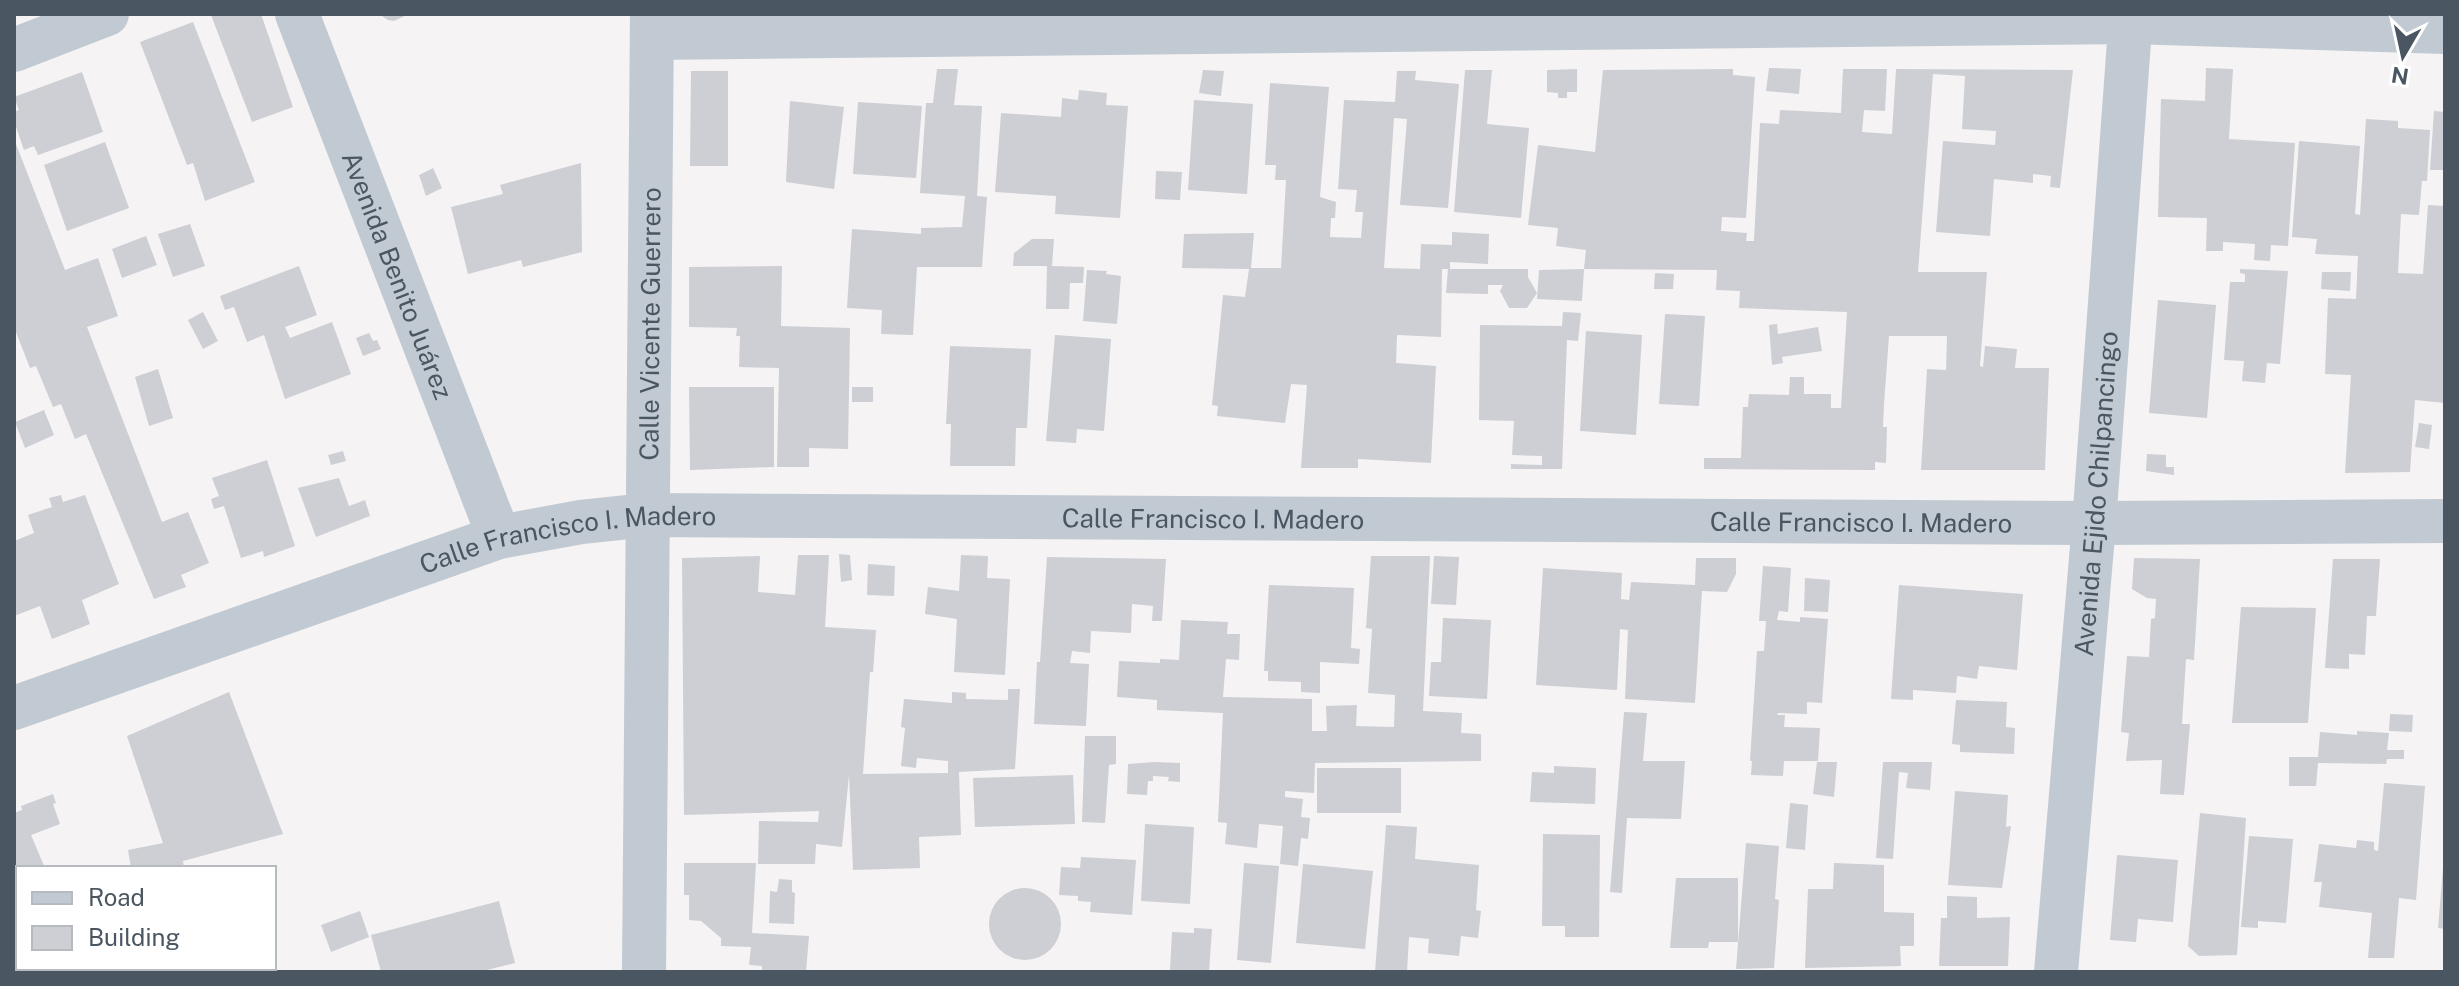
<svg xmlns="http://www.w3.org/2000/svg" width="2459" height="986" font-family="'Public Sans',sans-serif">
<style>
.building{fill:#cdcfd5}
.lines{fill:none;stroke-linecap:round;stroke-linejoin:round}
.minor{stroke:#c1cad2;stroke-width:44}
.labels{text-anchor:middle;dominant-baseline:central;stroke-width:8;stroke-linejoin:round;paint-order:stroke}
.street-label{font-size:26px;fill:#4a5661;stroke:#fff}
</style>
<rect width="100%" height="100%" fill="#f5f3f3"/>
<!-- building -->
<path class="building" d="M 261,14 L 293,107 L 252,122 L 211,15 Z
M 379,14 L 409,14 L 394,21 L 388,20 Z
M 193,22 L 255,182 L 205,201 L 193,163 L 187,165 L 140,42 Z
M 1769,68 L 1801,69 L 1799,94 L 1766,91 Z
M 2206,68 L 2233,69 L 2229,139 L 2295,143 L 2288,246 L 2271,245 L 2270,261 L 2254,260 L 2255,244 L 2223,242 L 2223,251 L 2206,251 L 2207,218 L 2158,217 L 2161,99 L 2205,101 Z
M 937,69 L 958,69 L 954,105 L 982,106 L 977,196 L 987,197 L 982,267 L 917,267 L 913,335 L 881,334 L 882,310 L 847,308 L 852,229 L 921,234 L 921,228 L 962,227 L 965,196 L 920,193 L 926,103 L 933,103 Z
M 1577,69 L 1577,92 L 1567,92 L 1567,98 L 1558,98 L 1558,93 L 1547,92 L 1547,70 Z
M 1733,69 L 1733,75 L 1755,77 L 1746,218 L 1722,217 L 1721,231 L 1747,233 L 1746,241 L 1754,241 L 1760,123 L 1779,124 L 1780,110 L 1841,113 L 1843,69 L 1887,69 L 1885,111 L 1864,110 L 1862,132 L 1892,134 L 1896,69 L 2073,70 L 2060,188 L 2050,187 L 2051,176 L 2033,174 L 2033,183 L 1994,179 L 1990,236 L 1936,232 L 1943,141 L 1995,145 L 1996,131 L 1962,129 L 1965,76 L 1933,74 L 1918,272 L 1987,272 L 1980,366 L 1983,367 L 1985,346 L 2017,349 L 2015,368 L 2049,368 L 2045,470 L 1921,470 L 1927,369 L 1946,370 L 1947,336 L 1889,336 L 1884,404 L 1883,427 L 1887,427 L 1886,463 L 1875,462 L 1875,470 L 1704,469 L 1704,458 L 1741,458 L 1743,407 L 1748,407 L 1749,394 L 1789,395 L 1790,377 L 1804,377 L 1804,394 L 1831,394 L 1831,408 L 1841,408 L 1847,312 L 1739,308 L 1740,291 L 1716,290 L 1717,270 L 1584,269 L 1582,301 L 1537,299 L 1539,270 L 1584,269 L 1586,250 L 1556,246 L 1558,228 L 1528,225 L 1538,145 L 1595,152 L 1603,70 Z
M 1203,70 L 1224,71 L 1221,96 L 1199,93 Z
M 1465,70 L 1492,70 L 1487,124 L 1529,128 L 1521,218 L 1454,212 Z
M 691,71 L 728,71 L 728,166 L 690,166 Z
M 1397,71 L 1416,71 L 1415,80 L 1459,84 L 1448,208 L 1400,205 L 1407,119 L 1394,118 L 1384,268 L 1420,269 L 1421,244 L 1452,245 L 1452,232 L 1489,234 L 1488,264 L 1450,262 L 1450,269 L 1442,269 L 1441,337 L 1397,335 L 1396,363 L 1436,366 L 1431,463 L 1358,459 L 1358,468 L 1301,468 L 1307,385 L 1291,384 L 1285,423 L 1217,416 L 1218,406 L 1212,405 L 1223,295 L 1245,297 L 1249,269 L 1182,268 L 1184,234 L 1254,233 L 1251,268 L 1281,268 L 1286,180 L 1275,180 L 1276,165 L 1265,165 L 1270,83 L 1329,87 L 1320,197 L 1336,202 L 1335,218 L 1331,218 L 1330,237 L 1361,238 L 1363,212 L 1355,212 L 1357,190 L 1338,189 L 1344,100 L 1395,102 Z
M 82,72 L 103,132 L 38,155 L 34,146 L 24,150 L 14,121 L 14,112 L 19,110 L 14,97 Z
M 1079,90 L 1107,93 L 1106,105 L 1128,106 L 1120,218 L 1055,214 L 1056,196 L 995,192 L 1001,113 L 1061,117 L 1062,98 L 1078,100 Z
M 1194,100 L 1253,104 L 1247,194 L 1188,190 Z
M 790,101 L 844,107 L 834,189 L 786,182 Z
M 858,102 L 922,106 L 916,178 L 853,174 Z
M 2434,111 L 2445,112 L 2445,170 L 2430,170 Z
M 2366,119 L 2398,121 L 2398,128 L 2430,130 L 2427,181 L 2422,181 L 2419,215 L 2401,214 L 2398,273 L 2423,274 L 2428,205 L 2445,206 L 2445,403 L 2415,400 L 2410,472 L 2345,473 L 2351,375 L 2325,374 L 2328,298 L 2356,299 L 2358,256 L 2315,254 L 2317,239 L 2292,237 L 2299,141 L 2360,146 L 2355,214 L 2360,215 Z
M 14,139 L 65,270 L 98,258 L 118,316 L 87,327 L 162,522 L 188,512 L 209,563 L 181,575 L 186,587 L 154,599 L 86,434 L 75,439 L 61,404 L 53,407 L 36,366 L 30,368 L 14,327 Z
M 105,142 L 129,208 L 67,231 L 44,165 Z
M 581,163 L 582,252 L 523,267 L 521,260 L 468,274 L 451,207 L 503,194 L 500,185 Z
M 433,168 L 442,188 L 426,196 L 419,175 Z
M 1156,171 L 1182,172 L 1180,200 L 1155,199 Z
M 190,224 L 205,266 L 173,277 L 158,234 Z
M 146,236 L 157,265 L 122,278 L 112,249 Z
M 1032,239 L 1054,239 L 1052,266 L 1084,267 L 1083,283 L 1070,283 L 1069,309 L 1046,309 L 1047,266 L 1013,266 L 1014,253 Z
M 299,266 L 317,315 L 285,327 L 290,338 L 332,322 L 351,374 L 285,399 L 264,335 L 247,342 L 234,307 L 225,310 L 220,296 Z
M 782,266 L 781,326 L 850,328 L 848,449 L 809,448 L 809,467 L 777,467 L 779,368 L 739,367 L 740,336 L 736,336 L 737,328 L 689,327 L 689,267 Z
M 1448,269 L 1528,269 L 1528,277 L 1537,293 L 1527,308 L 1509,308 L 1500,291 L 1503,285 L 1488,285 L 1488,294 L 1446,293 Z
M 2240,269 L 2288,271 L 2280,364 L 2267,363 L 2265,383 L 2242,381 L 2244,361 L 2224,360 L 2230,282 L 2245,282 L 2245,274 L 2240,273 Z
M 1087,270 L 1107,271 L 1106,274 L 1121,276 L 1117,324 L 1083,321 Z
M 2322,272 L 2351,272 L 2350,291 L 2321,289 Z
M 1655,273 L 1674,274 L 1673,289 L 1654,289 Z
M 2158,300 L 2216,305 L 2207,418 L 2149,413 Z
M 203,312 L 218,341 L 203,349 L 188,320 Z
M 1563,312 L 1581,313 L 1578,341 L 1567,340 L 1562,469 L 1511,469 L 1511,464 L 1542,465 L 1542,456 L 1512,455 L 1514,421 L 1479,420 L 1480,325 L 1562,326 Z
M 1665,314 L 1705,316 L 1699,406 L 1659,404 Z
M 1777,324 L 1778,334 L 1818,327 L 1822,351 L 1782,357 L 1783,363 L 1772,365 L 1769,325 Z
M 1586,331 L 1642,335 L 1636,435 L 1580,431 Z
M 369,333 L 373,341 L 377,340 L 381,349 L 363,356 L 356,338 Z
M 1055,335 L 1111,339 L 1104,431 L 1077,429 L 1076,443 L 1046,441 Z
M 950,346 L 1031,349 L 1027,428 L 1016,428 L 1015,466 L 950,466 L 951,424 L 946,424 Z
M 158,369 L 173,418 L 149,426 L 135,377 Z
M 689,387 L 774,387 L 774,467 L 690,470 Z
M 852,387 L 873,387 L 873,402 L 852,402 Z
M 44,410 L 54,435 L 25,448 L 15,422 Z
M 2419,423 L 2432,425 L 2429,449 L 2415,447 Z
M 343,451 L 346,461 L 331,465 L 328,455 Z
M 2147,454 L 2166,455 L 2166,467 L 2174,467 L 2174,475 L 2146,471 Z
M 267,460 L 295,546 L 264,557 L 263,551 L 241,558 L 224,506 L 214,509 L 211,499 L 219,496 L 212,478 Z
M 339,478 L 349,506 L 365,500 L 370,516 L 316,537 L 298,488 Z
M 61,495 L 63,502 L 85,495 L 119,584 L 82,600 L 90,624 L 52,639 L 40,606 L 14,616 L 14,541 L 34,533 L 28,515 L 52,507 L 49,498 Z
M 839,554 L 850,555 L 852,580 L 841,582 Z
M 798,555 L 829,555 L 825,627 L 876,630 L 873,672 L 870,672 L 863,774 L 948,773 L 948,761 L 917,758 L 916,768 L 901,766 L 905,728 L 901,727 L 904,699 L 952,703 L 952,692 L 966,693 L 966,699 L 1008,700 L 1008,689 L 1020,689 L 1015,769 L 959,772 L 961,835 L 919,837 L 920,868 L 853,870 L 849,775 L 842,847 L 816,844 L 815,864 L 758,864 L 759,821 L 818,822 L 819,811 L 684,815 L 682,558 L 760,556 L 758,592 L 795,595 Z
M 961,555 L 988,556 L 987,578 L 1010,579 L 1005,675 L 954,672 L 957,619 L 925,614 L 928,587 L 959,591 Z
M 1371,556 L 1430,556 L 1423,711 L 1462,713 L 1461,733 L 1481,734 L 1481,761 L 1315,763 L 1314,793 L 1285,791 L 1285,797 L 1303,799 L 1301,817 L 1310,818 L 1308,839 L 1301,838 L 1298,866 L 1280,864 L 1283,826 L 1259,824 L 1257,848 L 1225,844 L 1227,823 L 1218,822 L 1223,713 L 1157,710 L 1157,700 L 1117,697 L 1119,661 L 1160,663 L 1160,659 L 1179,660 L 1181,620 L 1228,622 L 1227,634 L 1240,634 L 1239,660 L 1226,659 L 1223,697 L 1312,699 L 1312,731 L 1327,731 L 1326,706 L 1357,705 L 1356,726 L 1394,727 L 1395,695 L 1368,693 L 1372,629 L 1366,628 Z
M 1434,556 L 1459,557 L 1456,605 L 1431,604 Z
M 1047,557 L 1166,559 L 1162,621 L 1152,621 L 1153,606 L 1132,604 L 1131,633 L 1091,631 L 1090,653 L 1072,651 L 1070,663 L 1089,664 L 1086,726 L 1034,724 L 1037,662 L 1040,662 Z
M 1696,558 L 1736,558 L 1736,574 L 1727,592 L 1702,591 L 1695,703 L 1625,699 L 1628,630 L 1620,629 L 1617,690 L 1536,685 L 1543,568 L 1622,573 L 1621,599 L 1629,600 L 1631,582 L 1695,585 Z
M 2134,558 L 2200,559 L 2194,660 L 2186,659 L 2182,724 L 2190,724 L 2184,795 L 2160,794 L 2162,760 L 2126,761 L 2129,733 L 2121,732 L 2127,656 L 2149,657 L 2151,619 L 2155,618 L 2156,599 L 2147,598 L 2132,589 Z
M 2333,559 L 2380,559 L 2376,616 L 2367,616 L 2365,655 L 2349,654 L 2349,669 L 2325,668 Z
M 868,564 L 895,566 L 894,596 L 867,595 Z
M 1763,566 L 1791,568 L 1788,612 L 1779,611 L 1777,620 L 1800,622 L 1800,617 L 1828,619 L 1822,703 L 1807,702 L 1807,714 L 1778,713 L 1777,715 L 1785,715 L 1784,727 L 1820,728 L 1818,761 L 1784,761 L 1783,776 L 1751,775 L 1752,761 L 1750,761 L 1757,651 L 1764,651 L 1766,621 L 1759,621 Z
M 1805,578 L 1830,580 L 1828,612 L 1804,611 Z
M 1269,585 L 1354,588 L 1351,648 L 1360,649 L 1359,664 L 1320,662 L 1320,693 L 1301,692 L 1301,682 L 1268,681 L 1268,671 L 1264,671 Z
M 1899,585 L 2023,594 L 2017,670 L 1979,666 L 1977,679 L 1957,676 L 1956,693 L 1913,690 L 1913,700 L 1891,699 Z
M 2241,607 L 2316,608 L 2308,723 L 2232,723 Z
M 1443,618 L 1491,620 L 1487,699 L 1429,696 L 1431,662 L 1441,662 Z
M 229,692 L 283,834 L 183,861 L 184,868 L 131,868 L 128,850 L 163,843 L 127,736 Z
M 1956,700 L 2007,702 L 2006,727 L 2015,728 L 2014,754 L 1960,752 L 1960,745 L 1952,744 Z
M 1624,712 L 1647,713 L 1643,761 L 1685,761 L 1681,819 L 1627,818 L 1622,893 L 1610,892 Z
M 2390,714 L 2413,715 L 2412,732 L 2389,731 Z
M 2357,731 L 2389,733 L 2387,750 L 2404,750 L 2404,759 L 2387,759 L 2386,764 L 2318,763 L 2316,786 L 2289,786 L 2289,757 L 2318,757 L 2320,732 L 2357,735 Z
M 1085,736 L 1116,736 L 1116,764 L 1109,765 L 1105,823 L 1082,822 Z
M 1154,762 L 1180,763 L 1180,782 L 1168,781 L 1169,777 L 1153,776 L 1153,781 L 1148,781 L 1147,795 L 1127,794 L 1128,764 Z
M 1817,762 L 1837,762 L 1834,797 L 1813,794 Z
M 1883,762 L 1932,762 L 1930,790 L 1906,788 L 1908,773 L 1899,772 L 1893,859 L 1876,858 Z
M 1554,766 L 1596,768 L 1595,804 L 1530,802 L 1532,772 L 1554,773 Z
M 1317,768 L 1401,768 L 1401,813 L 1317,813 Z
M 1073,775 L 1075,824 L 975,827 L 973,778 Z
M 2384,783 L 2425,786 L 2416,900 L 2399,898 L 2394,958 L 2368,958 L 2372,913 L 2319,907 L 2322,882 L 2314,882 L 2319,844 L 2356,848 L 2357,840 L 2374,842 L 2374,850 L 2378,851 Z
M 1955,791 L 2008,795 L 2006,827 L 2011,826 L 2002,888 L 1948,885 Z
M 53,794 L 56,803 L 53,804 L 60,824 L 31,835 L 45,868 L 18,868 L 18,879 L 14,869 L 14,813 L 22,810 L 21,806 Z
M 1790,803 L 1808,805 L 1805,850 L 1786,848 Z
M 2200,813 L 2246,818 L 2237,955 L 2199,956 L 2188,946 Z
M 1145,824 L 1194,827 L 1190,904 L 1141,901 Z
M 1386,825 L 1417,827 L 1415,859 L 1479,865 L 1476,910 L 1481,911 L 1478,938 L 1461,936 L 1459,956 L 1428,953 L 1429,939 L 1409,937 L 1407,972 L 1375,972 Z
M 1543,834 L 1600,835 L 1599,937 L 1565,937 L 1565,926 L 1542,926 Z
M 2249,836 L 2293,839 L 2286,923 L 2258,921 L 2258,928 L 2241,927 Z
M 1746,843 L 1779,846 L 1775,899 L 1779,900 L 1774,968 L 1736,969 Z
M 2117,855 L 2178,860 L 2173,922 L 2138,919 L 2136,942 L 2110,940 Z
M 1081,857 L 1136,860 L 1132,915 L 1090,912 L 1091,902 L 1078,901 L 1078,896 L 1059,895 L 1061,867 L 1080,868 Z
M 684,863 L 756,863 L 752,933 L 809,936 L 806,972 L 762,972 L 762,966 L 749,965 L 751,947 L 721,946 L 721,938 L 701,921 L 689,920 L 689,895 L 684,895 Z
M 1244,863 L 1279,866 L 1271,963 L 1237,960 Z
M 1834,863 L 1884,865 L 1884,912 L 1914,913 L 1914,946 L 1900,946 L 1901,966 L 1805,968 L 1808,889 L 1833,889 Z
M 1303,864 L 1373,871 L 1365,949 L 1296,943 Z
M 2443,868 L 2445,868 L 2445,929 L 2438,928 Z
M 1676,878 L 1738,878 L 1738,942 L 1709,942 L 1708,948 L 1670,948 Z
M 779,879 L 792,880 L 792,892 L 795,893 L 794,924 L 769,923 L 770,891 L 777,892 Z
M989 924a36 36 0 1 1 72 0a36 36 0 1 1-72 0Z
M 1947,896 L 1977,897 L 1977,918 L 2010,917 L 2008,966 L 1939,966 L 1941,918 L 1947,918 Z
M 499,901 L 515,963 L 479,972 L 381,972 L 371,935 Z
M 360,911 L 369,937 L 331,952 L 321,925 Z
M 1194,928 L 1212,929 L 1209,972 L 1170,970 L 1172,932 L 1194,933 Z
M 52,968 L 98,968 L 99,972 L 54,972 Z"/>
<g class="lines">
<!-- minor -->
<g class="minor">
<path id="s1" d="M 297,14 L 499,537"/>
<path d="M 652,38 L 2131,22 L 2445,32"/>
<path d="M 14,50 L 107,14"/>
<path id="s2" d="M 14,708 L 499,537 L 581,522 L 647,515 L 2094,523 L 2445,521"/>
<path id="s3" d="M 644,972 L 652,14"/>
<path id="s4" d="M 2056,972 L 2094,523 L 2131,14"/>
</g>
</g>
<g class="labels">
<!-- street labels -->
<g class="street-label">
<text stroke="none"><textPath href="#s1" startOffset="280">Avenida Benito Juárez</textPath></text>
<text stroke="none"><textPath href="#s3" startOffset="648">Calle Vicente Guerrero</textPath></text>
<text stroke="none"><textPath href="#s4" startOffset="480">Avenida Ejido Chilpancingo</textPath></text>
<text stroke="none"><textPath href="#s2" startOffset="1230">Calle Francisco I. Madero</textPath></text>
<text stroke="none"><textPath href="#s2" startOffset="1878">Calle Francisco I. Madero</textPath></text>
<text stroke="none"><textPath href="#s2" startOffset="582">Calle Francisco I. Madero</textPath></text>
</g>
</g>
<!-- border -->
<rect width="2459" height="986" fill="none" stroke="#4a5661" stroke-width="32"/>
<!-- legend -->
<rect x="16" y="866" width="260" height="104" fill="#ffffff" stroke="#b7bbc0" stroke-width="2"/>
<rect x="32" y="892" width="40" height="12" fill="#c1cad2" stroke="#b7bbc0" stroke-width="2"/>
<text x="88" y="906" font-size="24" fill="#4a5661">Road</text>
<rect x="32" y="926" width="40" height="24" fill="#cdcfd5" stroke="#b7bbc0" stroke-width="2"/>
<text x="88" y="946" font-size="24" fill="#4a5661">Building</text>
<!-- north arrow -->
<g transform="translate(2403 56) rotate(189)" stroke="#ffffff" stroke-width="6" paint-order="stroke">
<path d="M0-6L14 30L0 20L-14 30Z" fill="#4a5661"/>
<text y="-12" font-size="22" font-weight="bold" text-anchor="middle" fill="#4a5661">N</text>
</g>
</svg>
